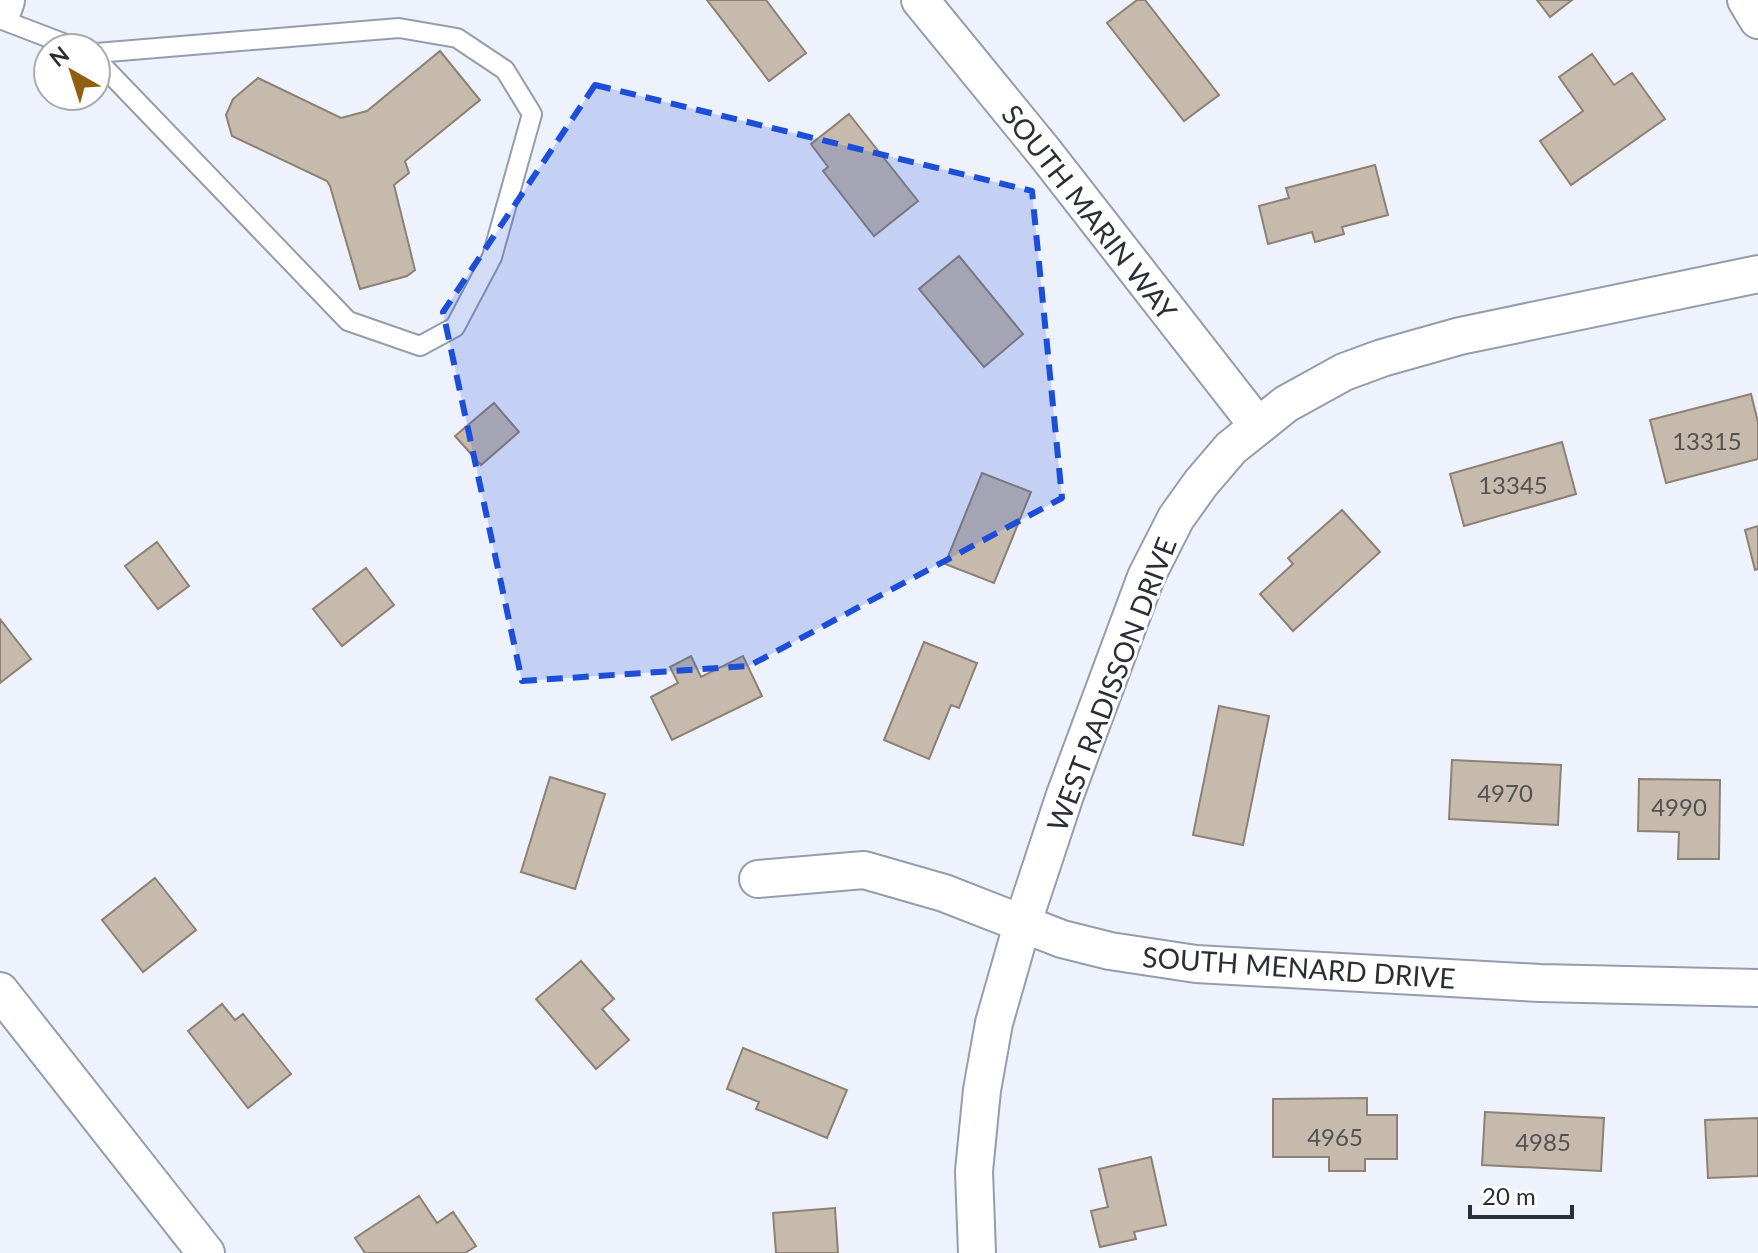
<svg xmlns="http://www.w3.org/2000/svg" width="1758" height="1253" font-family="Lato,sans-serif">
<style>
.building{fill:#c6baac;stroke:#8c8173;stroke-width:2}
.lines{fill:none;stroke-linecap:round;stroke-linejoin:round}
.lane-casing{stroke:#959cab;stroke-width:22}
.street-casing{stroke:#959cab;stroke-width:40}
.secondary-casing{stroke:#959cab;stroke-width:48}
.lane{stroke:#fff;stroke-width:18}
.street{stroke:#fff;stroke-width:36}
.secondary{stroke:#fff;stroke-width:44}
.marked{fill:#1d4ed8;fill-opacity:0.2;stroke:#1d4ed8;stroke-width:6;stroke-dasharray:16 10;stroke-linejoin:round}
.labels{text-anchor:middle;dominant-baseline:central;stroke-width:6;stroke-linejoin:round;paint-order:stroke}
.number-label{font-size:24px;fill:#525153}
.street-label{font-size:28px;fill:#2c2e35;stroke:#fff}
</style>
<rect width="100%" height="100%" fill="#eef2fd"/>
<!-- building -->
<path class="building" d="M 707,0 L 766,0 L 806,53 L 769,81 Z
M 1137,0 L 1145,0 L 1219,95 L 1184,121 L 1107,23 Z
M 1537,0 L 1572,0 L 1550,17 Z
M 440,51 L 480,100 L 405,161 L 409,173 L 394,185 L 415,270 L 407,276 L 360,289 L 330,186 L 327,181 L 232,136 L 226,115 L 233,99 L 258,78 L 341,118 L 367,111 Z
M 1592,54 L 1614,85 L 1632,73 L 1665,119 L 1571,185 L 1540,141 L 1583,111 L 1559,77 Z
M 849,114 L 918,201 L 874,236 L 823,171 L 828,167 L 811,144 Z
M 1375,165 L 1388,215 L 1342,227 L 1344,234 L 1315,242 L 1312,232 L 1268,244 L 1259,206 L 1289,198 L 1286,188 Z
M 959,256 L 1023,334 L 984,367 L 919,289 Z
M 1751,394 L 1758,422 L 1758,459 L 1666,483 L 1650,420 Z
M 494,403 L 519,432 L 481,465 L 455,436 Z
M 1562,442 L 1576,494 L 1464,526 L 1450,474 Z
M 982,473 L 1031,492 L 994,583 L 945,564 Z
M 1342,510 L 1380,552 L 1293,631 L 1260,594 L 1293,564 L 1288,558 Z
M 1758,526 L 1758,569 L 1755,570 L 1745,530 Z
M 157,542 L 189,586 L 158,609 L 125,566 Z
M 366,568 L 394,605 L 342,646 L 313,609 Z
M 0,619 L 31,659 L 0,683 Z
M 924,642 L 977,663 L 959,708 L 951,705 L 929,759 L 884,740 Z
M 691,656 L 701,677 L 743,656 L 762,696 L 672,740 L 651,697 L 678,683 L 670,667 Z
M 1219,706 L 1269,716 L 1243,845 L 1193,835 Z
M 1452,760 L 1561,765 L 1558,825 L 1449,819 Z
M 550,777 L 605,794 L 575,889 L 521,872 Z
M 1639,779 L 1720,780 L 1719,859 L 1678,859 L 1679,832 L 1638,831 Z
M 155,878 L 196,930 L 143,972 L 102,920 Z
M 581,961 L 614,999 L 602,1009 L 629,1040 L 596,1069 L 536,999 Z
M 222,1004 L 235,1020 L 243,1014 L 291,1074 L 248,1108 L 188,1031 Z
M 743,1048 L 847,1090 L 827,1138 L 756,1109 L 759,1102 L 727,1089 Z
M 1367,1098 L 1367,1115 L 1397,1115 L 1397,1159 L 1365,1159 L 1365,1171 L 1329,1171 L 1329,1157 L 1273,1157 L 1273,1099 Z
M 1485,1112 L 1604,1118 L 1601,1171 L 1482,1165 Z
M 1758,1118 L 1758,1176 L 1708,1178 L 1705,1120 Z
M 1151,1157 L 1166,1225 L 1134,1232 L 1136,1239 L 1100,1247 L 1091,1211 L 1108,1207 L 1099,1169 Z
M 419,1196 L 437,1223 L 453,1212 L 476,1246 L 465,1253 L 365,1253 L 355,1238 Z
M 835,1208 L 838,1253 L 776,1253 L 773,1213 Z"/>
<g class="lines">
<defs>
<path id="lane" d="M 0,19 L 76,48
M 96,53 L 399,28 L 457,38 L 505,70 L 532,114 L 492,257 L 455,327 L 420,346 L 348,321 L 96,59"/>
<path id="street" d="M 920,0 L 1045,153 L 1258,426
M 1746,0 L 1758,20
M 758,879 L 864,870 L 944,893 L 1062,939 L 1110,951 L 1196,964 L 1540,983 L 1758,988
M 0,991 L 206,1253
M 977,1253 L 974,1171 L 982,1090 L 994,1023 L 1022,925 L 1065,795 L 1146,577 L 1176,518 L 1201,483 L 1231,448 L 1286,404 L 1344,372 L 1382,358 L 1460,336 L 1758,274"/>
<path id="secondary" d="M 0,6 L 2,0"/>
</defs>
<!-- lane casing -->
<use href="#lane" class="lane-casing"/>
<!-- street casing -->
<use href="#street" class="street-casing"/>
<!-- secondary casing -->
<use href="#secondary" class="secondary-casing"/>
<!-- lane -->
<use href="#lane" class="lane"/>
<!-- street -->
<use href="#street" class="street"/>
<!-- secondary -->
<use href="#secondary" class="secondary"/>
</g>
<!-- marked area -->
<path class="marked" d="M 595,85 L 1032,191 L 1062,498 L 749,666 L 522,681 L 443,312 Z"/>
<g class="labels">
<!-- number labels -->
<g class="number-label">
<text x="1707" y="440">13315</text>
<text x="1513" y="484">13345</text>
<text x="1505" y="792">4970</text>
<text x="1679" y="806">4990</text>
<text x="1335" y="1136">4965</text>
<text x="1543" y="1141">4985</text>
</g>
<!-- street labels -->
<g class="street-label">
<text transform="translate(1090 212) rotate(52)">SOUTH MARIN WAY</text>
<text transform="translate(1111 684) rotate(-69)">WEST RADISSON DRIVE</text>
<text transform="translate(1299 967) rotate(4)">SOUTH MENARD DRIVE</text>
</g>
</g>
<!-- north arrow -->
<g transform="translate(72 72) rotate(321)"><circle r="38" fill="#ffffff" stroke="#ababae" stroke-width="2"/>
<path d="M0-6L14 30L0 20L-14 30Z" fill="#91600f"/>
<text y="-12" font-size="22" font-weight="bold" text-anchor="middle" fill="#2c2e35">N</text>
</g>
<!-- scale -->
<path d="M1470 1205v12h102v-12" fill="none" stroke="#2c2e35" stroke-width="4"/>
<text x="1482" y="1205" font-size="24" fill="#2c2e35" stroke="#ffffff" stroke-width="6" paint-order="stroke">20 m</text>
</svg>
